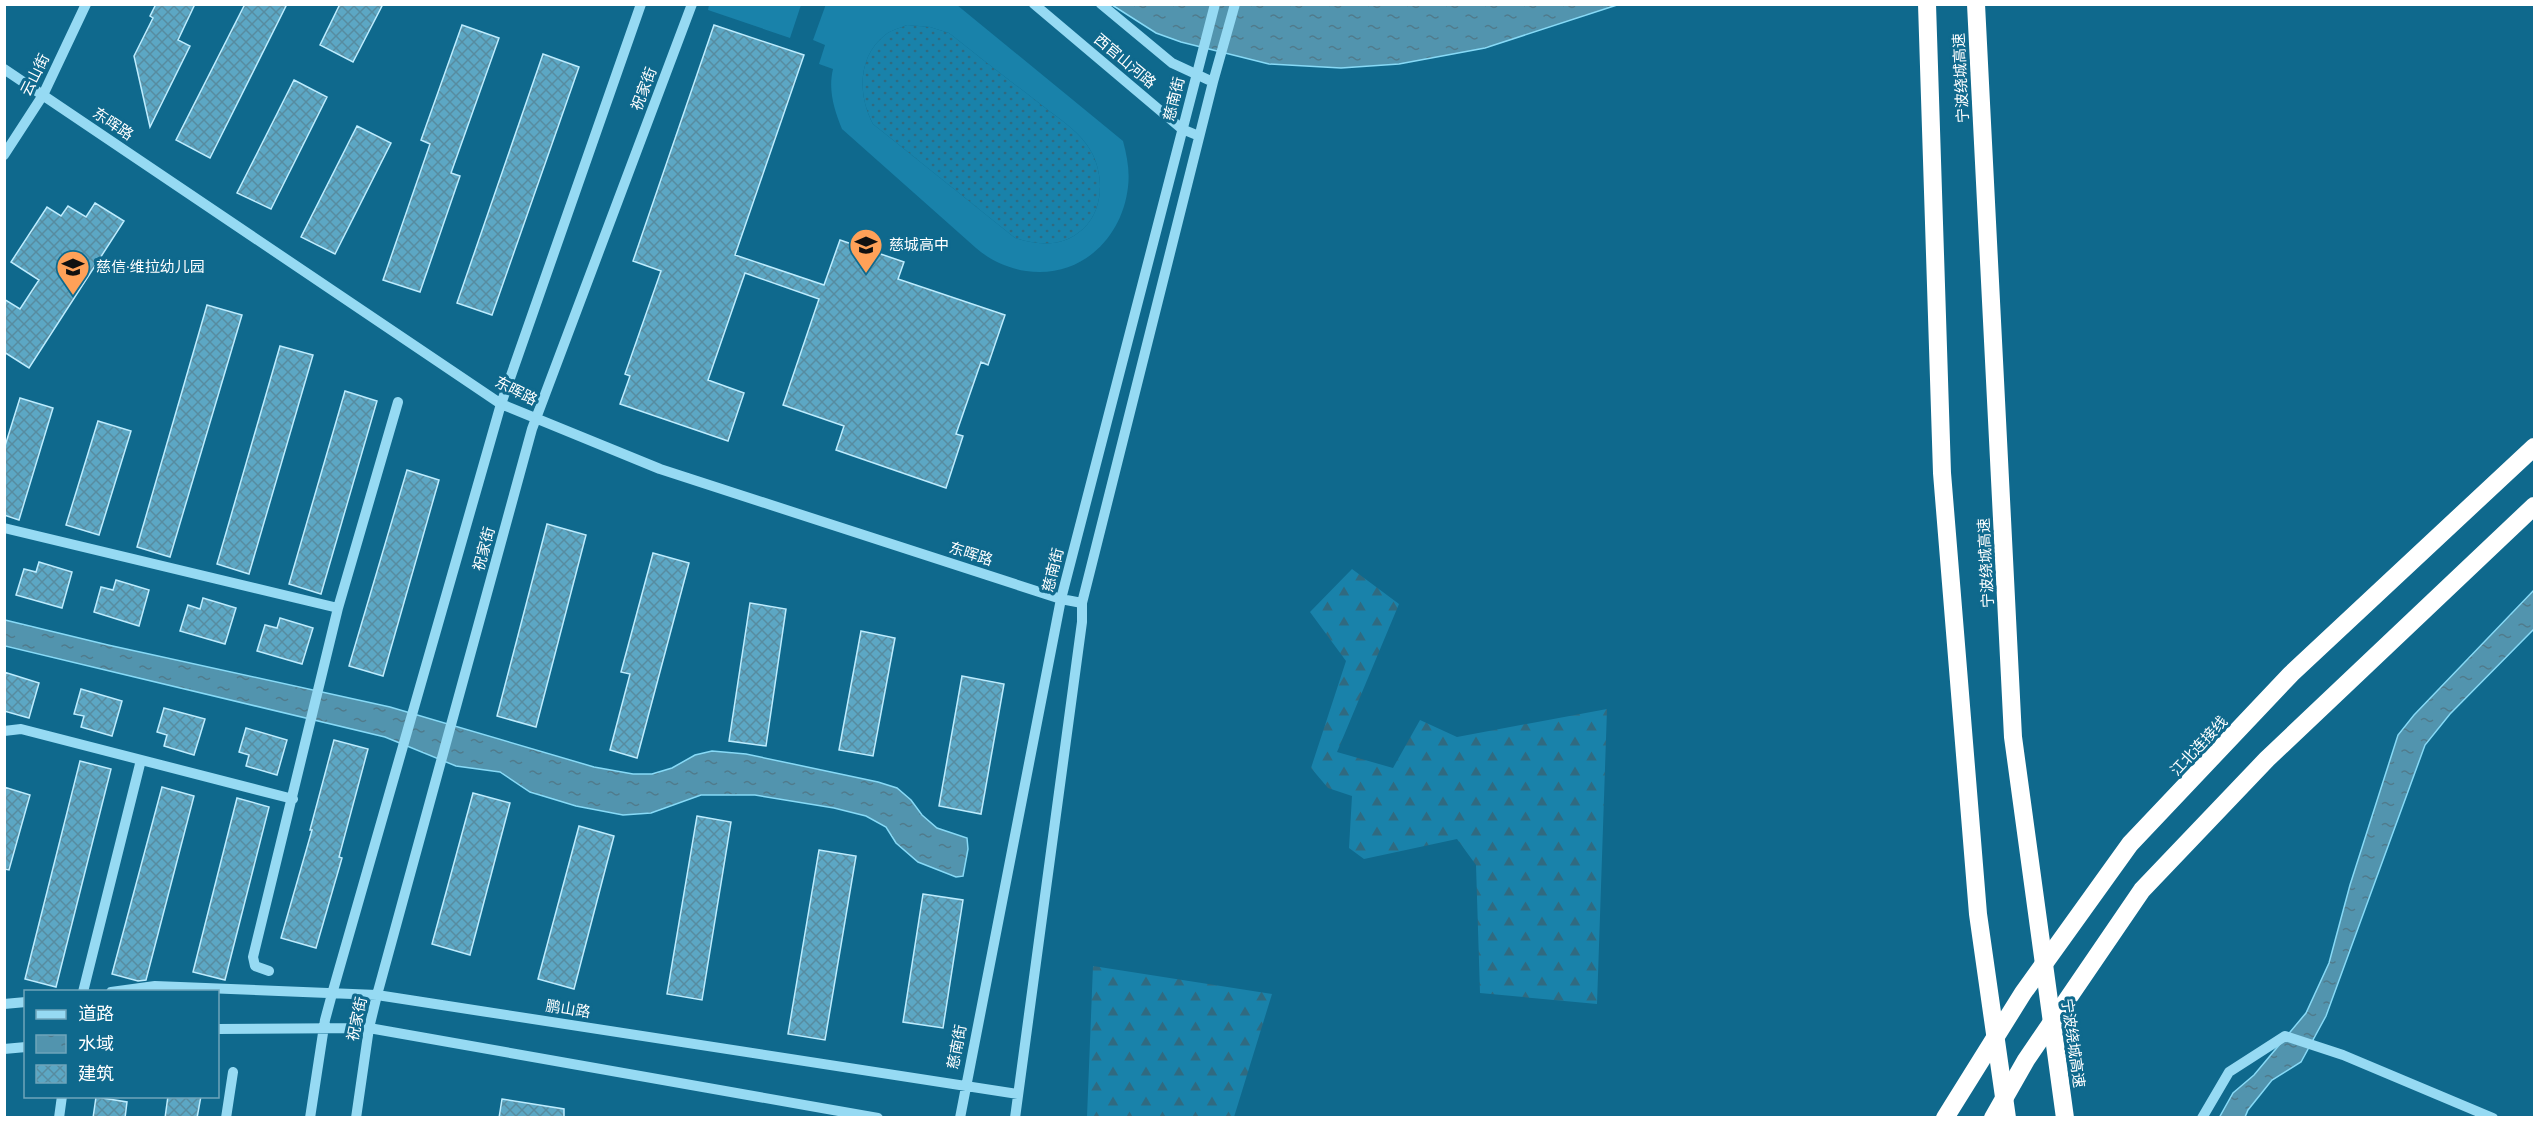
<svg xmlns="http://www.w3.org/2000/svg" width="2539" height="1122" font-family="Figtree,'Noto Sans SC',sans-serif">
<style>
.grass{fill:url(#grass-dots)}
.forest{fill:url(#forest-firs)}
.pitch{fill:#1982aa;fill-rule:evenodd}
.water{fill:url(#water-ripples);stroke:#87daf7;stroke-width:1.5}
.building{fill:url(#building-cross-hatch);stroke:#bdecfe;stroke-width:1.5}
.lines{fill:none;stroke-linecap:round;stroke-linejoin:round}
.minor{stroke:#96daf3;stroke-width:10}
.highway{stroke:#fff;stroke-width:18}
.highway-bridge{stroke:#fff;stroke-width:18}
.labels{text-anchor:middle;dominant-baseline:central;stroke-width:6;stroke-linejoin:round;paint-order:stroke}
.street-label{font-size:15px;fill:#fff;stroke:#0f698d}
.poi-label{font-size:15px;fill:#fff;stroke:#0f698d;text-anchor:start}
</style>
<defs>
<pattern id="grass-dots" width="8" height="8" patternUnits="userSpaceOnUse" patternTransform="scale(1.5)"><rect width="8" height="8" fill="#1982aa"/><path d="M2 2h.1M6 6h.1" fill="none" stroke="#306a80" stroke-width="1.8" stroke-linecap="round"/></pattern>
<pattern id="forest-firs" width="22" height="20" patternUnits="userSpaceOnUse" patternTransform="scale(1.5)"><rect width="22" height="20" fill="#1982aa"/><path d="M5 1l3.5 6h-7zM16 11l3.5 6h-7z" fill="#306a80"/></pattern>
<pattern id="water-ripples" width="26" height="14" patternUnits="userSpaceOnUse" patternTransform="scale(1.5)"><rect width="26" height="14" fill="#5294ae"/><path d="M2 4q2-2 4 0t4 0M15 11q2-2 4 0t4 0" fill="none" stroke="#507b8c"/></pattern>
<pattern id="building-cross-hatch" width="8" height="8" patternUnits="userSpaceOnUse" patternTransform="scale(1.5)"><rect width="8" height="8" fill="#5ca7c4"/><path d="M0 0l8 8M0 8l8-8" fill="none" stroke="#578ca0"/></pattern>
</defs>
<rect width="100%" height="100%" fill="#0f698d"/>
<!-- grass -->
<path class="grass" d="M 907,25 L 930,27 L 949,33 C 979,57 1009,80 1039,103 C 1055,116 1075,128 1087,145 C 1104,168 1106,208 1083,229 C 1063,247 1040,246 1015,238 L 873,124 C 858,96 857,57 885,35 C 891,30 900,28 907,25 Z"/>
<!-- forest -->
<path class="forest" d="M 1352,569 L 1399,604 L 1337,752 L 1393,768 L 1420,720 L 1457,737 L 1607,709 L 1597,1004 L 1480,993 L 1476,865 L 1457,839 L 1364,859 L 1349,848 L 1352,796 L 1328,788 L 1311,768 L 1346,661 L 1310,612 Z
M 1093,966 L 1272,994 L 1234,1117 L 1087,1117 Z"/>
<!-- pitch -->
<path class="pitch" d="M 826,4 L 957,5 L 1123,141 C 1127,156 1130,171 1128,187 C 1122,239 1080,279 1026,271 C 1008,268 991,261 976,248 L 842,129 C 834,109 828,90 833,69 L 819,64 L 825,45 L 813,40 ZM 907,25 L 930,27 L 949,33 C 979,57 1009,80 1039,103 C 1055,116 1075,128 1087,145 C 1104,168 1106,208 1083,229 C 1063,247 1040,246 1015,238 L 873,124 C 858,96 857,57 885,35 C 891,30 900,28 907,25 Z
M 709,5 L 709,4 L 801,5 L 790,38 L 708,10 Z"/>
<!-- water -->
<path class="water" d="M 1112,5 L 1617,5 L 1485,48 L 1399,64 L 1341,68 L 1269,64 L 1181,42 L 1156,33 Z
M 2534,590 L 2534,629 L 2450,714 L 2425,745 L 2326,1016 L 2301,1062 L 2272,1080 L 2248,1110 L 2245,1117 L 2219,1118 L 2233,1093 L 2254,1075 L 2306,1013 L 2329,963 L 2350,885 L 2398,735 L 2414,715 Z
M 5,620 L 108,645 L 390,707 L 594,767 L 633,774 L 652,774 L 672,768 L 695,755 L 712,751 L 746,754 L 878,782 L 897,788 L 911,800 L 922,815 L 937,828 L 967,838 L 968,849 L 963,876 L 956,877 L 918,862 L 896,843 L 886,827 L 866,816 L 834,808 L 755,795 L 701,795 L 651,813 L 623,815 L 576,806 L 530,792 L 500,772 L 456,766 L 385,737 L 5,646 Z"/>
<!-- building -->
<path class="building" d="M 156,4 L 195,4 L 178,40 L 190,46 L 150,127 L 134,56 L 153,18 L 150,16 Z
M 245,4 L 287,4 L 210,158 L 176,140 Z
M 340,4 L 383,4 L 353,62 L 320,45 Z
M 462,25 L 499,38 L 451,173 L 460,176 L 420,292 L 383,280 L 430,144 L 421,140 Z
M 714,25 L 804,55 L 735,255 L 824,285 L 840,240 L 904,262 L 898,279 L 1005,315 L 988,365 L 981,362 L 956,434 L 963,436 L 946,488 L 836,450 L 844,426 L 783,405 L 819,299 L 745,273 L 708,380 L 744,393 L 728,441 L 620,404 L 630,376 L 625,374 L 661,271 L 633,261 Z
M 543,54 L 579,67 L 492,315 L 457,303 Z
M 294,80 L 327,97 L 271,209 L 237,193 Z
M 357,126 L 391,143 L 335,254 L 301,237 Z
M 95,203 L 124,221 L 29,368 L 4,352 L 4,299 L 20,309 L 39,280 L 11,262 L 47,207 L 61,216 L 68,206 L 86,217 Z
M 207,305 L 242,315 L 170,557 L 137,547 Z
M 280,346 L 313,355 L 249,574 L 217,564 Z
M 345,391 L 377,401 L 321,594 L 289,584 Z
M 20,398 L 53,408 L 19,520 L 4,515 L 4,449 Z
M 98,421 L 131,431 L 99,535 L 66,525 Z
M 407,470 L 439,480 L 383,676 L 349,666 Z
M 547,524 L 586,535 L 536,727 L 497,716 Z
M 653,553 L 689,563 L 637,758 L 610,750 L 630,674 L 621,672 Z
M 39,562 L 72,572 L 62,608 L 16,595 L 24,569 L 36,572 Z
M 116,580 L 149,590 L 139,626 L 94,612 L 101,587 L 113,590 Z
M 203,598 L 236,608 L 225,644 L 180,631 L 188,605 L 200,609 Z
M 750,603 L 786,609 L 766,746 L 729,741 Z
M 280,618 L 313,628 L 302,664 L 257,651 L 265,625 L 277,628 Z
M 861,631 L 895,638 L 873,756 L 839,750 Z
M 4,672 L 39,683 L 29,718 L 4,711 Z
M 962,676 L 1004,684 L 981,814 L 939,806 Z
M 81,689 L 122,701 L 112,736 L 81,727 L 84,716 L 74,714 Z
M 164,708 L 205,719 L 194,755 L 164,746 L 167,735 L 157,732 Z
M 246,728 L 287,740 L 277,775 L 246,766 L 249,755 L 239,752 Z
M 334,740 L 368,749 L 339,857 L 342,858 L 316,948 L 281,938 L 312,830 L 310,830 Z
M 80,761 L 111,769 L 56,987 L 25,979 Z
M 4,787 L 30,795 L 9,870 L 4,869 Z
M 162,787 L 194,796 L 146,980 L 138,981 L 112,974 Z
M 473,793 L 510,803 L 470,955 L 432,944 Z
M 237,798 L 269,807 L 225,980 L 193,972 Z
M 697,816 L 731,822 L 702,1000 L 667,994 Z
M 579,826 L 614,836 L 574,989 L 538,979 Z
M 819,850 L 856,856 L 825,1040 L 788,1034 Z
M 923,894 L 963,900 L 943,1028 L 903,1022 Z
M 168,1096 L 201,1096 L 197,1118 L 165,1118 Z
M 96,1097 L 127,1102 L 125,1118 L 93,1118 Z
M 502,1099 L 564,1109 L 564,1118 L 499,1118 Z"/>
<g class="lines">
<!-- minor -->
<path class="minor" d="M 1034,4 L 1182,129 L 1199,136
M 1101,4 L 1172,63 L 1213,82
M 4,69 L 501,404 L 660,469 L 1061,599 L 1082,603
M 4,155 L 43,95 L 86,4
M 4,528 L 338,608
M 4,731 L 21,729 L 293,799
M 269,971 L 255,966 L 253,957 L 338,608 L 398,402
M 83,992 L 141,760
M 111,992 L 155,986 L 377,995 L 1018,1094
M 4,1004 L 26,1002
M 218,1029 L 369,1028 L 878,1118
M 4,1049 L 26,1047
M 59,1118 L 62,1096
M 226,1118 L 233,1072
M 310,1118 L 325,1020 L 332,994 L 501,404 L 641,4
M 356,1118 L 369,1028 L 377,995 L 532,429 L 692,4
M 960,1118 L 1061,599 L 1215,4
M 1015,1118 L 1082,622 L 1082,603 L 1213,82 L 1235,4
M 2202,1118 L 2229,1072 L 2285,1036 L 2343,1055 L 2493,1118"/>
<!-- highway -->
<path class="highway" d="M 1927,4 L 1942,473 L 1978,914 L 2007,1118
M 1976,4 L 2013,737 L 2065,1118"/>
<!-- highway-bridge -->
<path class="highway-bridge" d="M 1945,1118 L 2023,993 L 2130,844 L 2291,674 L 2534,447
M 1993,1118 L 2026,1060 L 2142,890 L 2267,759 L 2534,506"/>
</g>
<!-- icons -->
<defs>
<symbol id="school-pin" viewBox="-11 -11 22 30"><path d="M0 17L-7.5 6A9.5 9.5 0 1 1 7.5 6Z" fill="#ffa158" stroke="#0f698d"/><path d="M0-5L7-2L0 1L-7-2ZM-4 1L0 2.5L4 1V4Q0 6-4 4Z" fill="#111"/></symbol>
</defs>
<g fill-rule="evenodd">
<use href="#school-pin" x="847" y="226" width="38" height="52"/>
<use href="#school-pin" x="54" y="248" width="38" height="52"/>
</g>
<g class="labels">
<!-- street labels -->
<g class="street-label">
<text transform="translate(1125 61) rotate(40)">西官山河路</text>
<text transform="translate(35 75) rotate(-63)">云山街</text>
<text transform="translate(1961 78) rotate(-93)">宁波绕城高速</text>
<text transform="translate(644 89) rotate(-69)">祝家街</text>
<text transform="translate(1174 99) rotate(-76)">慈南街</text>
<text transform="translate(113 124) rotate(34)">东晖路</text>
<text transform="translate(516 391) rotate(27)">东晖路</text>
<text transform="translate(484 549) rotate(-75)">祝家街</text>
<text transform="translate(971 554) rotate(18)">东晖路</text>
<text transform="translate(1986 563) rotate(-93)">宁波绕城高速</text>
<text transform="translate(1053 570) rotate(-76)">慈南街</text>
<text transform="translate(2199 746) rotate(-47)">江北连接线</text>
<text transform="translate(568 1009) rotate(9)">鹏山路</text>
<text transform="translate(357 1019) rotate(-78)">祝家街</text>
<text transform="translate(2073 1043) rotate(82)">宁波绕城高速</text>
<text transform="translate(957 1047) rotate(-79)">慈南街</text>
</g>
<!-- poi labels -->
<g class="poi-label">
<text x="889" y="245">慈城高中</text>
<text x="96" y="267">慈信·维拉幼儿园</text>
</g>
</g>
<!-- border -->
<rect width="2539" height="1122" fill="none" stroke="#ffffff" stroke-width="12"/>
<!-- legend -->
<rect x="24" y="990" width="195" height="108" fill="#0f698d" stroke="#6fa5bb" stroke-width="1.5"/>
<rect x="36" y="1010" width="30" height="9" fill="#96daf3" stroke="#6fa5bb" stroke-width="1.5"/>
<text x="78" y="1020" font-size="18" fill="#ffffff">道路</text>
<rect x="36" y="1035" width="30" height="18" fill="url(#water-ripples)" stroke="#6fa5bb" stroke-width="1.5"/>
<text x="78" y="1050" font-size="18" fill="#ffffff">水域</text>
<rect x="36" y="1065" width="30" height="18" fill="url(#building-cross-hatch)" stroke="#6fa5bb" stroke-width="1.5"/>
<text x="78" y="1080" font-size="18" fill="#ffffff">建筑</text>
</svg>
